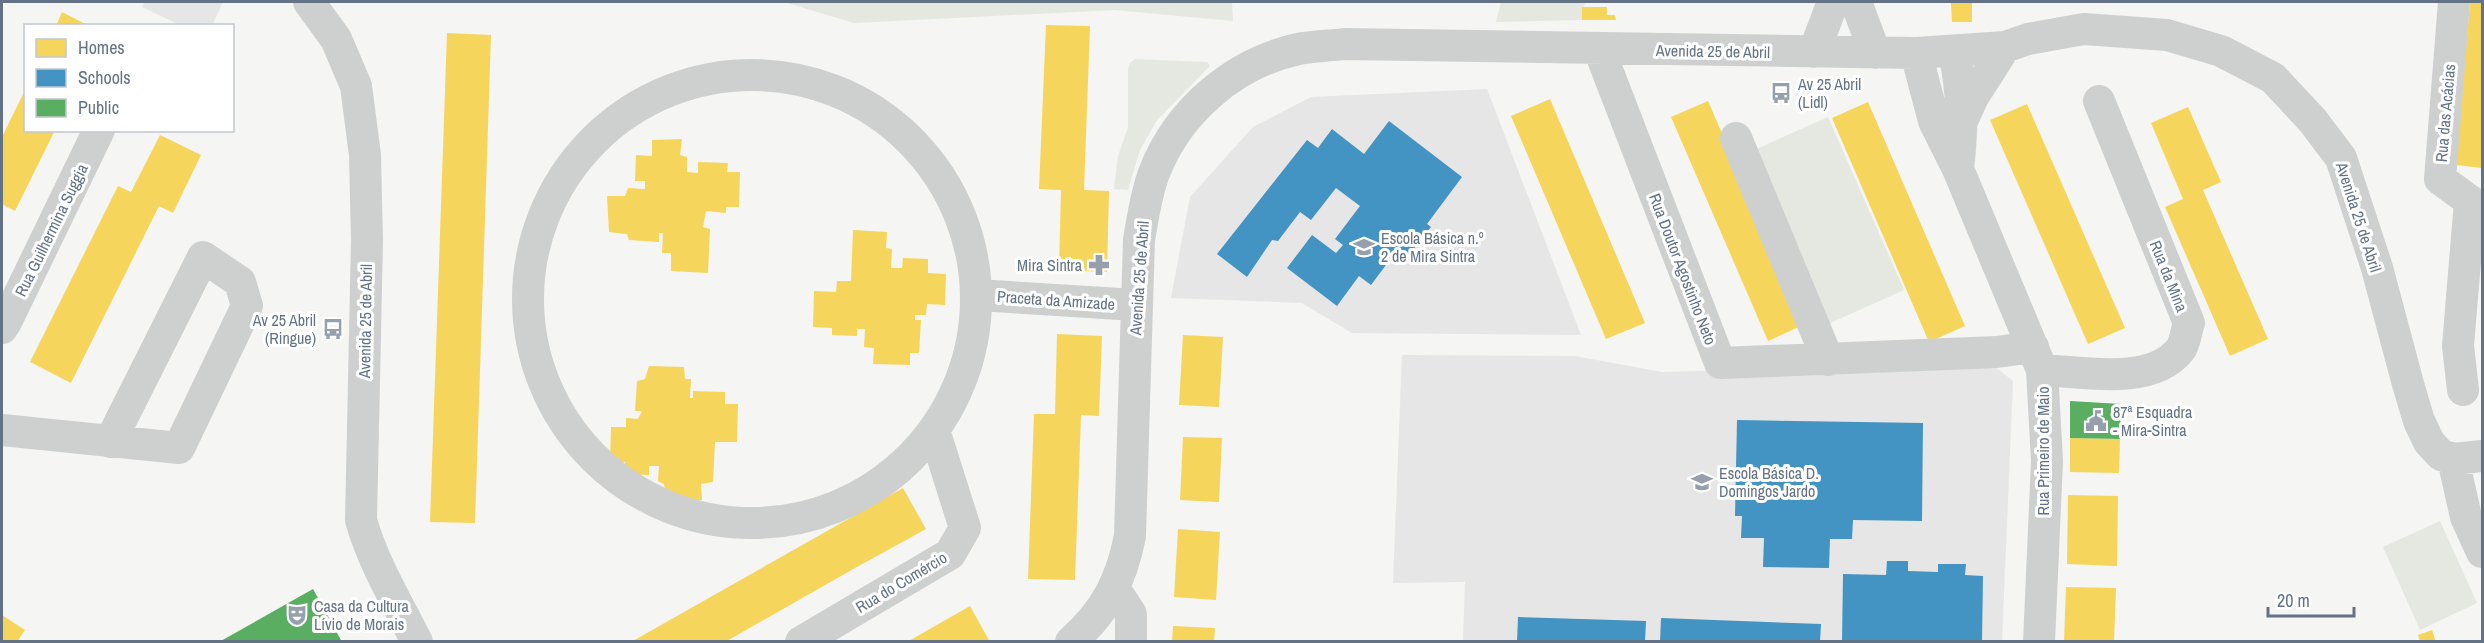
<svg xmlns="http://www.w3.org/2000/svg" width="2484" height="643" font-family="'Archivo Narrow',sans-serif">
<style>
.built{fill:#e5e6e5}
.green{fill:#e4e8e1}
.homes{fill:#f6d55c}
.schools{fill:#4393c3}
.public{fill:#5aae61}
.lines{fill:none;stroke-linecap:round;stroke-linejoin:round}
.minor{stroke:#ced0d0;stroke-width:32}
.labels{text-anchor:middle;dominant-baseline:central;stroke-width:6;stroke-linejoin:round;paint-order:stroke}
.street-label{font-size:16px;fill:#637385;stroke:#fff}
.poi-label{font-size:16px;fill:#637385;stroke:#fff;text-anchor:start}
</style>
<rect width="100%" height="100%" fill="#f5f5f3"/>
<!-- built -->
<path class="built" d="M 144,2 L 223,2 L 212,26 L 180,25 L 142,7 Z
M 1487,89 L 1581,335 L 1352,333 L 1302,303 L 1171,298 L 1190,197 L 1253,127 L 1311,97 Z
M 1402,355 L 1575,356 L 1662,372 L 1990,363 L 2013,381 L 2002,641 L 1463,641 L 1465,582 L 1393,583 Z"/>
<!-- green -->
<path class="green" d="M 784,2 L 1232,2 L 1233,21 L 1115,10 L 854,23 Z
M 1501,2 L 1586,2 L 1582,8 L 1582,20 L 1496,22 Z
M 1135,59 L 1207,62 L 1210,66 L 1157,120 L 1140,150 L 1128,190 L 1114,189 L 1118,156 L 1128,127 L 1128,69 L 1130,63 Z
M 1828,117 L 1904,290 L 1828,324 L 1752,151 Z
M 2440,521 L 2477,603 L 2420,630 L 2383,547 Z"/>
<!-- homes -->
<path class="homes" d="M 2470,2 L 2482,2 L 2482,168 L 2456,165 Z
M 1951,3 L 1972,3 L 1972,22 L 1952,22 Z
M 1582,7 L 1607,7 L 1607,15 L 1615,15 L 1616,20 L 1582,20 Z
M 62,12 L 89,26 L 56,26 Z
M 1046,25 L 1090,26 L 1084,190 L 1109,191 L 1107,272 L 1059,270 L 1061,190 L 1039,189 Z
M 447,33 L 491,35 L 475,523 L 430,522 Z
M 26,88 L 26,130 L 55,130 L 15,211 L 2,204 L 2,137 Z
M 1550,99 L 1645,323 L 1606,339 L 1511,116 Z
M 1708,101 L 1805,324 L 1768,341 L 1671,117 Z
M 1868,102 L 1965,326 L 1929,342 L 1832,118 Z
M 2027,104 L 2125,328 L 2088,344 L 1990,120 Z
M 2188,107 L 2221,182 L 2203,190 L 2268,339 L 2230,356 L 2165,207 L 2183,199 L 2151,123 Z
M 160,135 L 201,155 L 173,213 L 159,206 L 71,383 L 30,362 L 118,186 L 131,192 Z
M 682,139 L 680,155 L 687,157 L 687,172 L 698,173 L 698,162 L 728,163 L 727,172 L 740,172 L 739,207 L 726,207 L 726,213 L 706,211 L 703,227 L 710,229 L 708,273 L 671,271 L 671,253 L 662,253 L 663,233 L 659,233 L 659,242 L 629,240 L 627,234 L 609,232 L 607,196 L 625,196 L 628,188 L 645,189 L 645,181 L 635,181 L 636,155 L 652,156 L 652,140 Z
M 853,230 L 887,232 L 886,248 L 892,249 L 891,268 L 902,268 L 903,258 L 928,259 L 928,273 L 946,274 L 945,305 L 927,304 L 926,315 L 915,315 L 915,320 L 921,320 L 919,353 L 910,353 L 910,365 L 873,364 L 874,348 L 864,347 L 865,329 L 857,329 L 857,336 L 832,335 L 832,328 L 813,327 L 814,291 L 836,292 L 837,281 L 851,281 Z
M 1057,334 L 1102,336 L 1099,416 L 1081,415 L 1075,580 L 1028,579 L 1034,414 L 1055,414 Z
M 1183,335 L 1223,337 L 1219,407 L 1179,405 Z
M 649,366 L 684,367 L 685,379 L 691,379 L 690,398 L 693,398 L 693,391 L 725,392 L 725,404 L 738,404 L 737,442 L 715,442 L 713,482 L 701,484 L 702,500 L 667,500 L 664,484 L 658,481 L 659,466 L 649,466 L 649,475 L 625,474 L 625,462 L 610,462 L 611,427 L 626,427 L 626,418 L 638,419 L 642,411 L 635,411 L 637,381 L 645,379 Z
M 1183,437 L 1222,438 L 1219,502 L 1180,500 Z
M 2070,438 L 2120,439 L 2119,473 L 2070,472 Z
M 903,488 L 926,529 L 855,568 L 725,642 L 631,642 Z
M 2068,495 L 2118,496 L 2117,566 L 2067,564 Z
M 1178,529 L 1220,532 L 1216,600 L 1174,597 Z
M 2066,587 L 2116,588 L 2114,642 L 2064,642 Z
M 970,606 L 990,642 L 907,642 Z
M 2,615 L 25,630 L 17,642 L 2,642 Z
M 1173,626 L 1215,628 L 1214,642 L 1172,642 Z
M 2432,630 L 2436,642 L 2420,642 L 2418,635 Z"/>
<!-- schools -->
<path class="schools" d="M 1389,121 L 1462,177 L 1427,224 L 1431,227 L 1405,260 L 1395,253 L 1371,285 L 1359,276 L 1337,306 L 1287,268 L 1312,235 L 1336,253 L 1343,245 L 1335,239 L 1360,206 L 1336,188 L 1311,220 L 1300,212 L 1278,241 L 1272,240 L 1247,277 L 1217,254 L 1307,140 L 1318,148 L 1332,129 L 1364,154 Z
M 1737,420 L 1923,423 L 1922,521 L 1853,520 L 1852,539 L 1830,539 L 1829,568 L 1763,567 L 1764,538 L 1741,538 L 1742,516 L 1735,516 Z
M 1887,561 L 1908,561 L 1908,571 L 1938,572 L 1938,564 L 1966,564 L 1965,575 L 1983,576 L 1982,642 L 1842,642 L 1843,574 L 1886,575 Z
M 1518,617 L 1646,621 L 1645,642 L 1517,642 Z
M 1661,618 L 1821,624 L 1820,642 L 1660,642 Z"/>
<!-- public -->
<path class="public" d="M 2070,401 L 2121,404 L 2120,439 L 2070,438 Z
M 313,589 L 342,642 L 219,642 Z"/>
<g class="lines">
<!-- minor -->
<path class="minor" d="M 309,2 L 336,39 L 356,86 L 365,155 L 367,241 L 361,520 C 373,563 397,602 417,642
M 1856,2 L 1875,53
M 2454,2 L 2440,179 L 2470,201 L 2458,346 L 2463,390
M 1599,49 L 1720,363 L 1997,352 L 2033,347
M 1814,52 L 1833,2
M 1954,52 C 1963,95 1963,125 1958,169
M 1916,53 L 1934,121 L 1958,169 L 2042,370 L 2047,461 L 2039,642
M528 299a224 224 0 1 1 448 0a224 224 0 1 1-448 0Z
M 1963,119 L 1973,97 L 2005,47
M 1736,138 L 1828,360
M 977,295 L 1136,305
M 2,328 L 6,322 L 99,130
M 2042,370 C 2084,372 2151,386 2180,350 C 2185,344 2186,331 2189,323 L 2099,101
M 2,430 L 179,448 L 247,306 L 240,282 L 203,257 L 110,442
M 2453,459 L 2466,517 L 2482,552
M 1114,588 L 1131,614 L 1131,642
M 801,642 L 950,554 L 965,528 L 934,430
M 1071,642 C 1106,611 1121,581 1130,536 L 1139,240 C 1143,217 1146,194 1154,173 C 1178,111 1234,63 1298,49 C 1313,46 1329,46 1344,44 L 1916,53 L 2005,47 L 2028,39 L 2084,29 L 2167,35 L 2221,51 L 2273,78 L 2313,121 L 2341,158 L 2377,268 L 2408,384 L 2419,421 L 2429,442 L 2441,455 L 2453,459 L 2482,456"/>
</g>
<!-- icons -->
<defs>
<symbol id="bus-bare" viewBox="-9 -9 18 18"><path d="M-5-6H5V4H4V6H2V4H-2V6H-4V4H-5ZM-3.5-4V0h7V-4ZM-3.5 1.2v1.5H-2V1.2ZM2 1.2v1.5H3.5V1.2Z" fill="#96a0ac" stroke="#fff" stroke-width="2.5" paint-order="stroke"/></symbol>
<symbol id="school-bare" viewBox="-9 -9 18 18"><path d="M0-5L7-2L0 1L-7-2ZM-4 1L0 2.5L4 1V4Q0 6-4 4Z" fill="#96a0ac" stroke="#fff" stroke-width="2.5" paint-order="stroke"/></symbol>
<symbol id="pharmacy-bare" viewBox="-9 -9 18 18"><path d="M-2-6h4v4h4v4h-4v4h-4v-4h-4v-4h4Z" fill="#96a0ac" stroke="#fff" stroke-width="2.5" paint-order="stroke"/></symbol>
<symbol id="civic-bare" viewBox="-9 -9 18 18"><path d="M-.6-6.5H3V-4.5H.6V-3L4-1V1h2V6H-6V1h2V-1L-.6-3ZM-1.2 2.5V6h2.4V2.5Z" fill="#96a0ac" stroke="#fff" stroke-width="2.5" paint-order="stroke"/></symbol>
<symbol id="theatre-bare" viewBox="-9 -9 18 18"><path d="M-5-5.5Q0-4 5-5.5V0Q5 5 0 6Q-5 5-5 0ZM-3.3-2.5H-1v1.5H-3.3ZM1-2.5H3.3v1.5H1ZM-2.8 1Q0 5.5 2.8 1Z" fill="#96a0ac" stroke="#fff" stroke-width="2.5" paint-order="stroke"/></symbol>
</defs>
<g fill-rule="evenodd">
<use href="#bus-bare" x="1766" y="78" width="30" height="30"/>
<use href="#school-bare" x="1349" y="232" width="30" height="30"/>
<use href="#pharmacy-bare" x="1084" y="250" width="30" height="30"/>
<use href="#bus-bare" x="318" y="314" width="30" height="30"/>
<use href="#civic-bare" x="2081" y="406" width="30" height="30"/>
<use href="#school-bare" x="1687" y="467" width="30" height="30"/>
<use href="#theatre-bare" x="282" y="600" width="30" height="30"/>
</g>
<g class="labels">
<!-- street labels -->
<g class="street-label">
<text transform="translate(1713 51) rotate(1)">Avenida 25 de Abril</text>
<text transform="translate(2445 113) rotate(-85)">Rua das Acácias</text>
<text transform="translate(2359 217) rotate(72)">Avenida 25 de Abril</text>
<text transform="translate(51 230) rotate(-64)">Rua Guilhermina Suggia</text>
<text transform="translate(1683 269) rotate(69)">Rua Doutor Agostinho Neto</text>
<text transform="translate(2169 276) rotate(68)">Rua da Mina</text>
<text transform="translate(1139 278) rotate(-86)">Avenida 25 de Abril</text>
<text transform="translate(1056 300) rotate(4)">Praceta da Amizade</text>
<text transform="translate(365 321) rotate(-89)">Avenida 25 de Abril</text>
<text transform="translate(2043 451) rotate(-90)">Rua Primeiro de Maio</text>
<text transform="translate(901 582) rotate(-31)">Rua do Comércio</text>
</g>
<!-- poi labels -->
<g class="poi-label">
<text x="1798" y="84">Av 25 Abril<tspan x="1798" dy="18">(Lidl)</tspan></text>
<text x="1381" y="238">Escola Básica n.º<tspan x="1381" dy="18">2 de Mira Sintra</tspan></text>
<text x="1082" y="265" text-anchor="end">Mira Sintra</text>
<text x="316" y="320" text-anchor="end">Av 25 Abril<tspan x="316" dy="18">(Ringue)</tspan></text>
<text x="2113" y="412">87ª Esquadra<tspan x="2113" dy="18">- Mira-Sintra</tspan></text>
<text x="1719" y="473">Escola Básica D.<tspan x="1719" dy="18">Domingos Jardo</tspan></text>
<text x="314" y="606">Casa da Cultura<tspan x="314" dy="18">Lívio de Morais</tspan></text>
</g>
</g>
<!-- border -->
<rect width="2484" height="643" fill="none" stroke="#637385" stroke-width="6"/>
<!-- legend -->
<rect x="24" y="24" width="210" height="108" fill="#ffffff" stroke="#c1c7ce" stroke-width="1.5"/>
<rect x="36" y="39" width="30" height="18" fill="#f6d55c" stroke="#c1c7ce" stroke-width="1.5"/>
<text x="78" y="54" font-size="18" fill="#637385">Homes</text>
<rect x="36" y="69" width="30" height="18" fill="#4393c3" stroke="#c1c7ce" stroke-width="1.5"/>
<text x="78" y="84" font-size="18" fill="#637385">Schools</text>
<rect x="36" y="99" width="30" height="18" fill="#5aae61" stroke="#c1c7ce" stroke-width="1.5"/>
<text x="78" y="114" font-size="18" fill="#637385">Public</text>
<!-- scale -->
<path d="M2268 607v9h86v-9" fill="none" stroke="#637385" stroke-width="3"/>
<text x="2277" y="607" font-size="18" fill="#637385" stroke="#ffffff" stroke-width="4.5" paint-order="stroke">20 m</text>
</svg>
